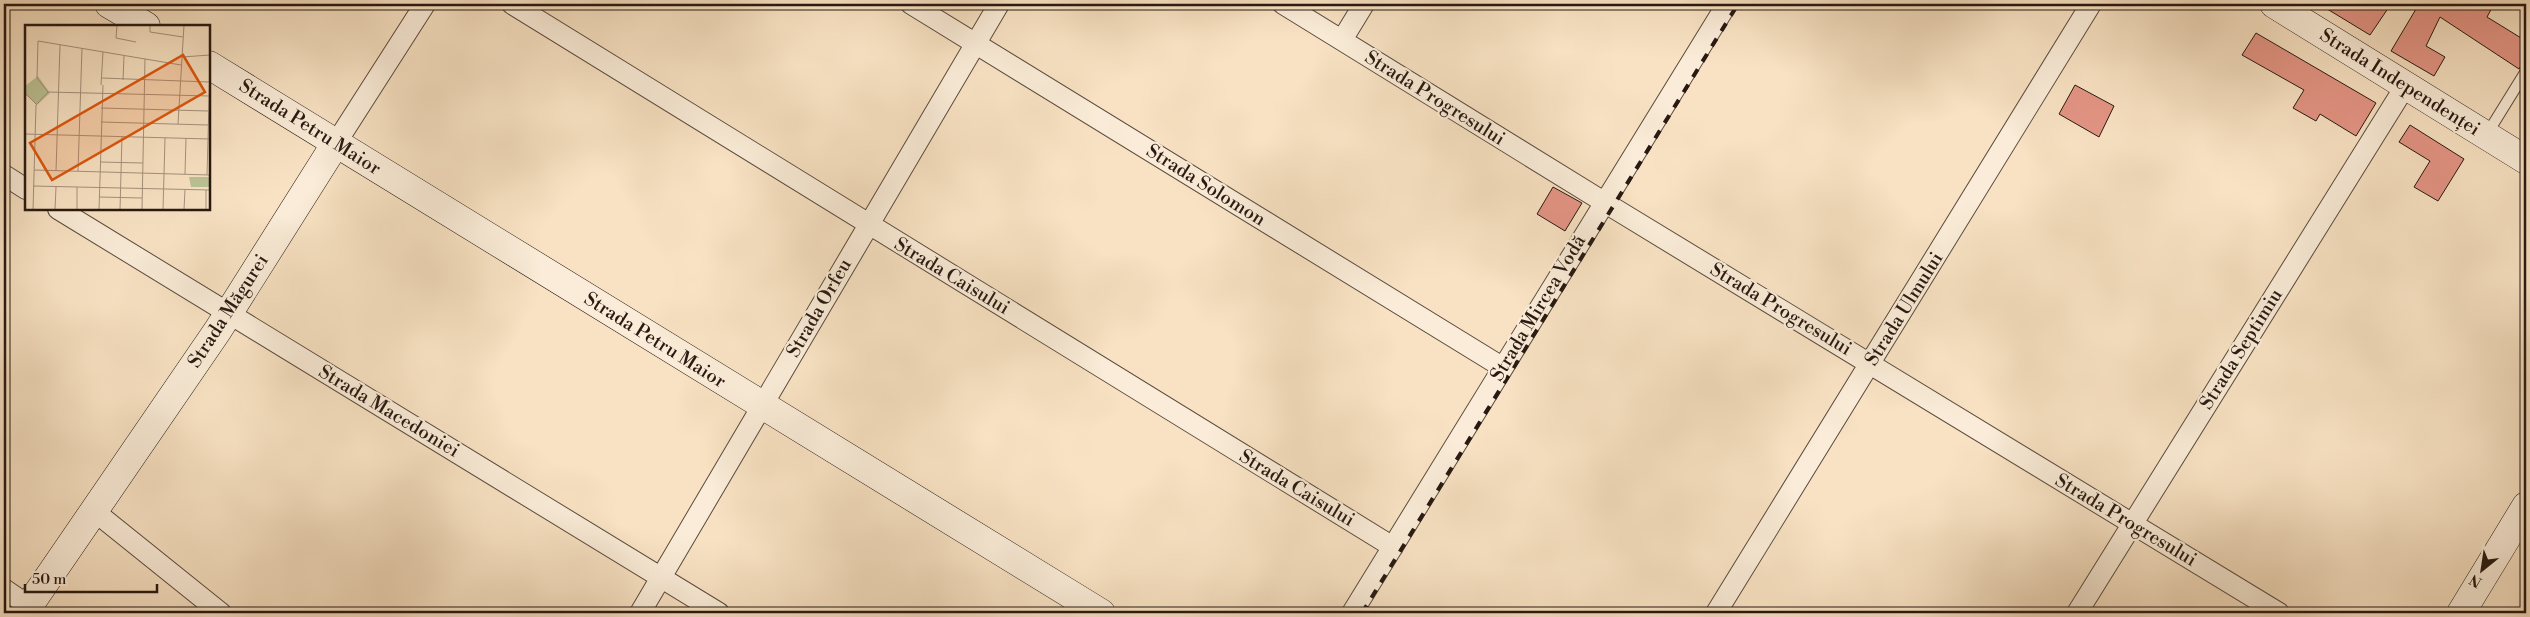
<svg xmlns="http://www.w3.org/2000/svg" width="2530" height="617" font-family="'Libre Bodoni',serif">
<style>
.building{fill:#e49585;stroke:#281912}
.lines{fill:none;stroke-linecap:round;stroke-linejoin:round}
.lane-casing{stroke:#5c4b3e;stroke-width:12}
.street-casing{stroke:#5c4b3e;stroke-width:22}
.secondary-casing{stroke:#281912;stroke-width:29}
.lane{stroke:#faecd8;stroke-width:10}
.street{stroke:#faecd8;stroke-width:20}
.secondary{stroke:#faecd8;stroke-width:28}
.rail{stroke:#281912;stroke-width:4;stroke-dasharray:9 9;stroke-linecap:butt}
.labels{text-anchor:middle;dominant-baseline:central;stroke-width:4.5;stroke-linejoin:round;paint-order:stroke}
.street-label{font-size:19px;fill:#281912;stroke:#faecd8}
.inset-road{fill:none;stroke:#a5927c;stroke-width:1}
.view{fill:#de560c;fill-opacity:0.15;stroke:#de560c;stroke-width:2.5}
.inset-edge{fill:none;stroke:#281912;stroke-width:2.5}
</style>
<rect width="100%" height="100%" fill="#f8e2c3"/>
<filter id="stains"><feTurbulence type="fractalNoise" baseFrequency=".004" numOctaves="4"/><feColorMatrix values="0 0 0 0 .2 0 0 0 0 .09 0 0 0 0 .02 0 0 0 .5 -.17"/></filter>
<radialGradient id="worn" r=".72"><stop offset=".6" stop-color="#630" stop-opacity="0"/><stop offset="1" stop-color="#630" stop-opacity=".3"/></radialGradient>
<!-- building -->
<path class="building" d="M 2319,4 L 2391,4 L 2370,35 Z
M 2419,4 L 2494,4 L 2487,17 L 2526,41 L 2526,57 L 2519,69 L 2440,17 L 2426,46 L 2445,57 L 2434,76 L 2391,51 Z
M 2256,33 L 2376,103 L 2356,136 L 2320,114 L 2316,121 L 2293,108 L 2304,90 L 2242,55 Z
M 2075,85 L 2114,106 L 2099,137 L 2059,114 Z
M 2410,125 L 2464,159 L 2438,201 L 2414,187 L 2430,161 L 2399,142 Z
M 1553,187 L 1582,203 L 1565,231 L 1537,214 Z"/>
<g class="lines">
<defs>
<path id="lane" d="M 2487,134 L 2526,71"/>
<path id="street" d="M 512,4 L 1393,547
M 911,4 L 1502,367
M 1283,4 L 1612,207 L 2279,613
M 1342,40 L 1364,4
M 336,143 L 425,4
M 4,175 L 26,189
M 58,209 L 719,613
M 94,511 L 221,613
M 4,589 L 29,606
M 640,613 L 999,4
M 1352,613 L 1727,4
M 1716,613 L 2091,4
M 2077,613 L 2406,85"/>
<path id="secondary" d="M 109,4 L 146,26
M 2274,4 L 2526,160
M 209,65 L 1101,613
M 24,613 L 218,330 L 336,143
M 2461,613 L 2526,506"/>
</defs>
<!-- lane casing -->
<use href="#lane" class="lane-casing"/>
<!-- street casing -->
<use href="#street" class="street-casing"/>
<!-- secondary casing -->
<use href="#secondary" class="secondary-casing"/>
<!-- lane -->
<use href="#lane" class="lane"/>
<!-- street -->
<use href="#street" class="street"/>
<!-- secondary -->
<use href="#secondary" class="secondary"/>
<!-- rail -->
<path class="rail" d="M 1362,613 L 1738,4"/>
</g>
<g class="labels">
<!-- street labels -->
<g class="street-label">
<text transform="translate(2400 82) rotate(32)">Strada Independenței</text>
<text transform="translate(1435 98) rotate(32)">Strada Progresului</text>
<text transform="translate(310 127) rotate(32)">Strada Petru Maior</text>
<text transform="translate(1206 185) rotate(32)">Strada Solomon</text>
<text transform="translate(952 276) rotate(31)">Strada Caisului</text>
<text transform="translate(819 308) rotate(-60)">Strada Orfeu</text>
<text transform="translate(1538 308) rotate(-59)">Strada Mircea Vodă</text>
<text transform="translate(1781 309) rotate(31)">Strada Progresului</text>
<text transform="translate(1904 309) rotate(-58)">Strada Ulmului</text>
<text transform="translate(228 311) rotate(-57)">Strada Măgurei</text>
<text transform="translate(655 340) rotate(32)">Strada Petru Maior</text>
<text transform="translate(2241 349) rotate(-58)">Strada Septimiu</text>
<text transform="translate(389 411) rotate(31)">Strada Macedoniei</text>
<text transform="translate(1297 488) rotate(31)">Strada Caisului</text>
<text transform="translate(2126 520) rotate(31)">Strada Progresului</text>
</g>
</g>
<!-- overview -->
<g transform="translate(25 25)">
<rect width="185" height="185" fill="#f8e2c3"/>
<path d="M 13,51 L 25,68 L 12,80 L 0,69 L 0,61 ZM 164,152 L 185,152 L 185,162 L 166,162 Z" fill="#bcc395"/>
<path class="inset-road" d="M 92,0 L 91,13 L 111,17M 125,0 L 125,7 L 158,12M 157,32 L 185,30M 77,53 L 184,57M 98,55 L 99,31M 76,60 L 78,27M 23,67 L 12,53 L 13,16 L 156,40M 23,67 L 185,71M 0,68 L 11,79M 76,83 L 183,86M 76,97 L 183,100M 153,99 L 159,0M 0,109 L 185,114M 75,137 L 118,138M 9,145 L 185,150M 31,146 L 35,20M 53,146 L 57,23M 160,149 L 161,113M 182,150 L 185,40M 8,161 L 185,165M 74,172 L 117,173M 8,185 L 11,80 L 23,67M 30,185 L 31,162M 52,185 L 52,162M 74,185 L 78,60M 95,185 L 97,111M 117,185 L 120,34M 138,185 L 140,113M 159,185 L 160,164M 181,185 L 181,165"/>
<path class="view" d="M 158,30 L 180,67 L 27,155 L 5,118 Z"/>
<rect width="185" height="185" class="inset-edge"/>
</g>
<!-- margin -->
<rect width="2530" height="617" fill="none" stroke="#f8e2c3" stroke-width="20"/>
<rect x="5" y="5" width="2520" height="607" fill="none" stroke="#281912" stroke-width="2.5"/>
<rect x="10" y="10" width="2510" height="597" fill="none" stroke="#281912"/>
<!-- north arrow -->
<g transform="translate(2482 570) rotate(210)" stroke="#faecd8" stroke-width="4" paint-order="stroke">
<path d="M0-4L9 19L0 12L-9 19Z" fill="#281912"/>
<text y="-8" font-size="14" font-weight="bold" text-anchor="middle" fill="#281912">N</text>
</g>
<!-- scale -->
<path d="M25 584v8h132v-8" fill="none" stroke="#281912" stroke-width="2.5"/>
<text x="32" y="584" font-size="15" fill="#281912" stroke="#faecd8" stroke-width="4" paint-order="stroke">50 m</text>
<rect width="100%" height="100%" filter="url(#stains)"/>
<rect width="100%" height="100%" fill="url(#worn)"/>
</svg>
